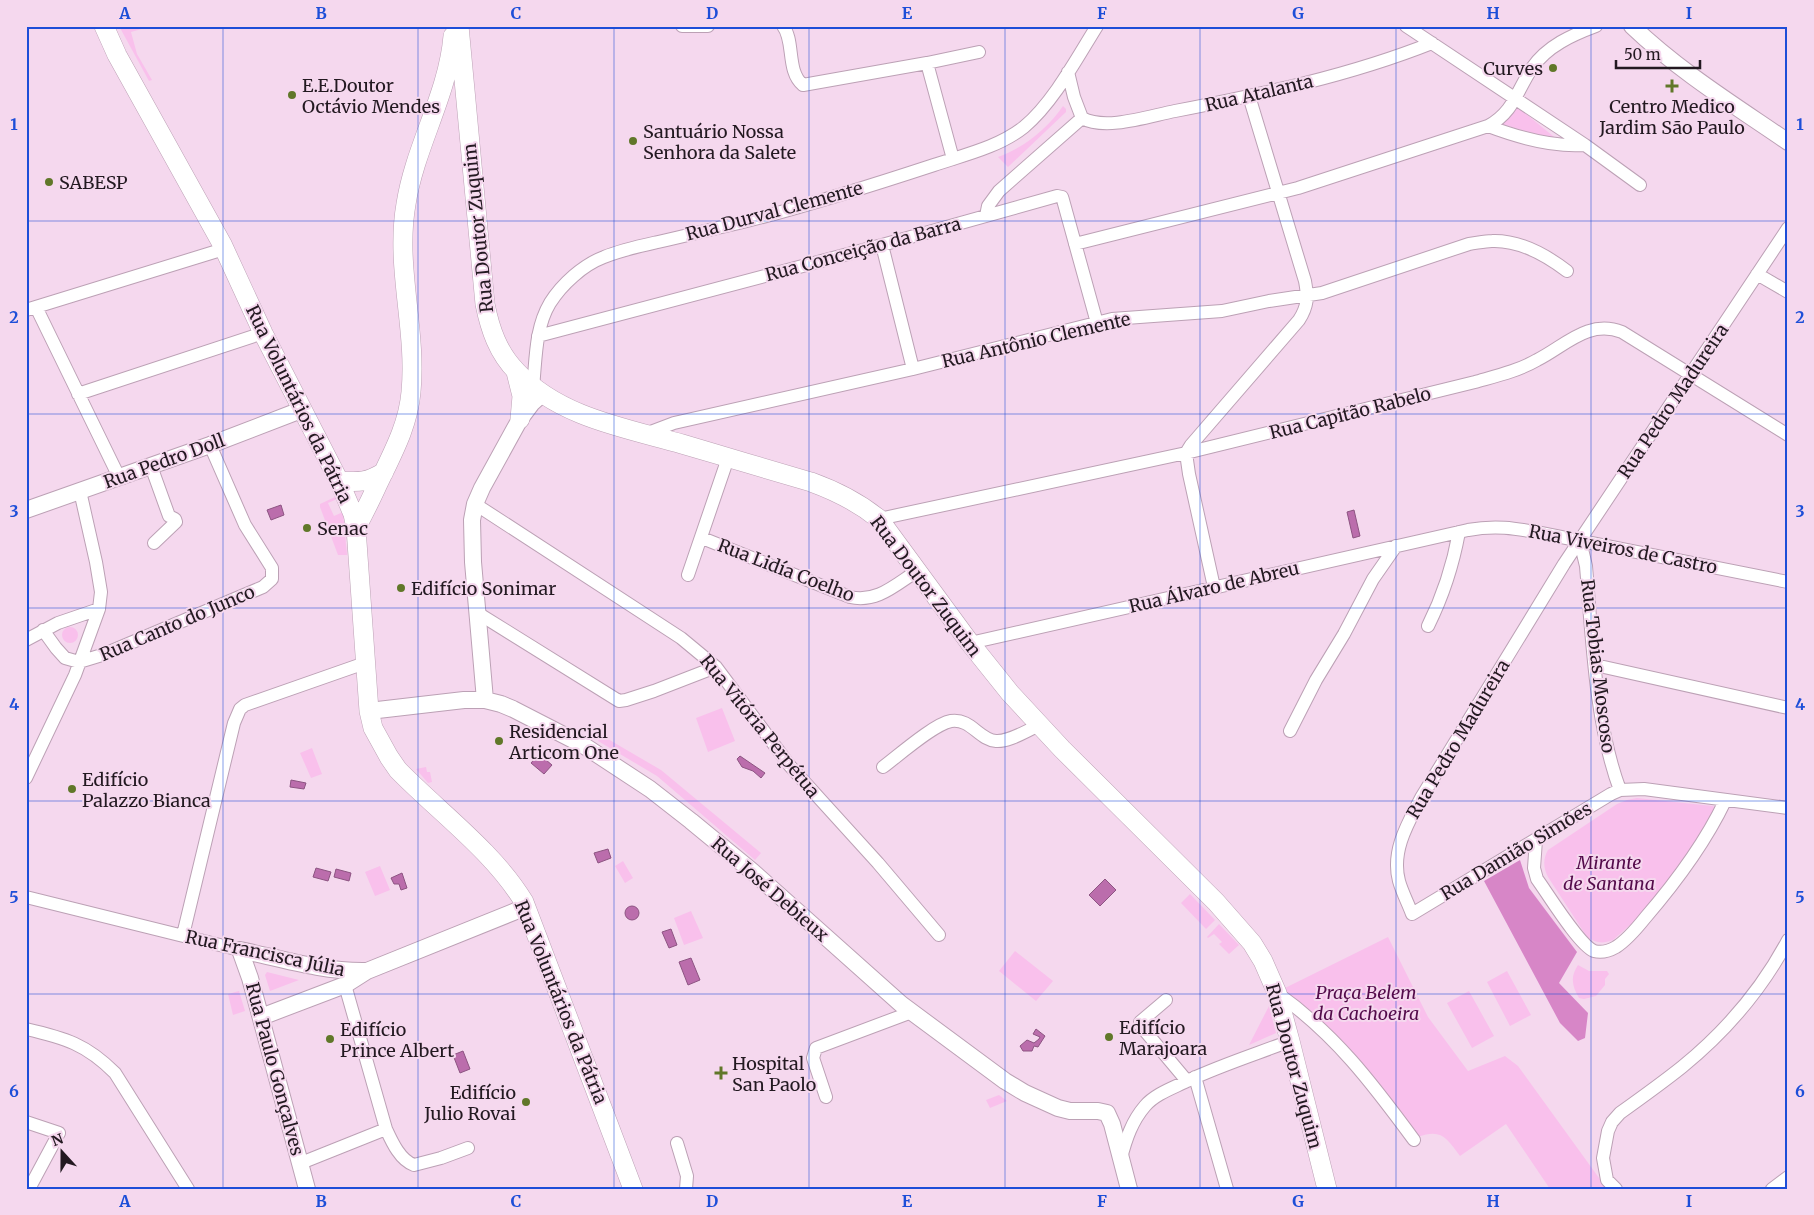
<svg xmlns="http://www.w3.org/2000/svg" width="1814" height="1215" font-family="Merriweather,serif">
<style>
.green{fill:#f9c0ec}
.forest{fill:#d786c7}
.water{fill:#bb6dac;stroke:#8d5482}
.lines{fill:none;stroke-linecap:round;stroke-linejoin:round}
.street-casing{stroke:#bca1b5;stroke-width:14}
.secondary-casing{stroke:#bca1b5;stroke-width:18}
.primary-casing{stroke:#bca1b5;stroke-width:20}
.street{stroke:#fff;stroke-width:12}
.secondary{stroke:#fff;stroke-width:16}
.primary{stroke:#fff;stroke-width:19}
.grid{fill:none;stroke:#1d4ed8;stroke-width:1;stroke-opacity:0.55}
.poi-dot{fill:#607729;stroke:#f5d8ee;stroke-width:2}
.labels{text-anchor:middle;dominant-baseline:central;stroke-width:4;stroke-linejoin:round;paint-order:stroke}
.poi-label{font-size:18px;fill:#231921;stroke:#f5d8ee;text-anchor:start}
.street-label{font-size:18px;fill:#231921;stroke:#f5d8ee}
.park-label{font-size:18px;font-style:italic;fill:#540b4b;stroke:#f5d8ee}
.neatline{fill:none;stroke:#1d4ed8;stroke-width:2}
.grid-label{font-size:16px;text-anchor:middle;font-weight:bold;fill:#1d4ed8}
</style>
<rect width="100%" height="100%" fill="#f5d8ee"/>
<!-- green -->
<path class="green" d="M 119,26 L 152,26 L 131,32 L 137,54 L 152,80 L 149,81 Z
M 1514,104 L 1559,141 L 1502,124 Z
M 1063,106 L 1066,109 L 1066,112 L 1008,167 L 998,157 C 1025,147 1047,129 1063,106 Z
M 335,497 L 337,499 L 328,503 L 334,516 L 343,512 L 347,555 L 338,555 L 320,507 L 320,504 Z
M62 635a8 8 0 1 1 16 0a8 8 0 1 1-16 0Z
M 722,708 L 735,741 L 708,752 L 696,718 Z
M 601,735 L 661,770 L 761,853 L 755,860 L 657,776 L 598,741 Z
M 312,748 L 322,774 L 311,778 L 300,753 Z
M 426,767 L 427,772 L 430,772 L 432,782 L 428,783 L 416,769 Z
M 1637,798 L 1713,806 L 1716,809 L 1716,812 L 1656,902 L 1613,940 C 1603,944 1595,943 1587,937 L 1548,877 C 1543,867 1543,859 1548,850 L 1617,804 L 1627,800 Z
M 623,861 L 633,878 L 625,883 L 615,866 Z
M 380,866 L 390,890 L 375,896 L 365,872 Z
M 1190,894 L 1215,920 L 1206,929 L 1181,903 Z
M 691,911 L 703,938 L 684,945 L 674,918 Z
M 1219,924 L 1239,945 L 1229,954 L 1219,944 L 1222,942 L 1214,934 L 1208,938 L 1207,937 Z
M 1388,937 L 1428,1017 L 1468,1071 L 1505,1056 L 1518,1066 L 1607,1189 L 1550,1189 L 1506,1124 L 1460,1156 C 1447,1138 1441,1128 1418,1137 L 1286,993 L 1285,988 Z
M 1015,951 L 1053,981 L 1036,1001 L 999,971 Z
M 1578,965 L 1589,971 L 1607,971 L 1609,974 L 1605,979 L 1605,985 L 1596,996 L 1584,999 L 1579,998 C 1572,986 1570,977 1578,965 Z
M 1507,971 L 1531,1015 L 1510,1026 L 1487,982 Z
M 267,972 L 299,980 L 270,991 L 265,975 Z
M 239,991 L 245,1011 L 233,1015 L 228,994 Z
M 1469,991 L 1494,1036 L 1472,1048 L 1447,1003 Z
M 1269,1006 L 1276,1033 L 1249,1045 Z
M 999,1095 L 1007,1101 L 990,1108 L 986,1100 Z"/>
<!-- forest -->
<path class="forest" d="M 1520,860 L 1529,888 L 1577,952 L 1559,983 L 1588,1013 L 1585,1038 L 1578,1041 L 1560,1023 L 1484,881 Z"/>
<!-- water -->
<path class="water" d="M 281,505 L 284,515 L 271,520 L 267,510 Z
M 1354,510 L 1360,536 L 1353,538 L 1347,512 Z
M 539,754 L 552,765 L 544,774 L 531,763 Z
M 740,756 L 765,773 L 761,778 L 753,771 L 742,767 L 737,759 Z
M 291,780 L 306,783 L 304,789 L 290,787 Z
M 608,849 L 611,858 L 598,863 L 594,853 Z
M 316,868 L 331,872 L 328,881 L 313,877 Z
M 336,869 L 351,873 L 349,881 L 334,877 Z
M 402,873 L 407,888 L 401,890 L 399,884 L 394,884 L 391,878 Z
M 1105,879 L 1116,890 L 1100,906 L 1089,895 Z
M625 913a7 7 0 1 1 14 0a7 7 0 1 1-14 0Z
M 671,929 L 677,945 L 669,948 L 662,932 Z
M 691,958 L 700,980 L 688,985 L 679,962 Z
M 1036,1029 L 1045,1036 L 1038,1047 L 1034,1046 L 1032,1051 L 1023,1051 L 1020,1046 L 1027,1040 L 1034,1043 L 1039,1039 L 1040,1037 L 1033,1034 Z
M 463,1051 L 470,1069 L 460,1073 L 453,1055 Z"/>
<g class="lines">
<defs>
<path id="street" d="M 682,26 L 708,26
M 783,26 C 795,41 786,71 803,85 L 927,63 L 953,159
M 1406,26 L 1585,145 L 1640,185
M 927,63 L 979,52
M 1082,118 C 1106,131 1149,116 1175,111 C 1262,94 1349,76 1432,43
M 1488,126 C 1517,137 1552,147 1583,145
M 986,216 L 988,206 L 999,191 L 1082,118 L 1074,97 L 1068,72
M 1788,228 L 1564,564 L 1421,798 C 1408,823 1391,851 1399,881 C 1402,892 1408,903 1412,914 L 1611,794 L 1620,790 L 1644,789 L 1788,808
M 1075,244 L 1298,188 L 1488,126 C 1514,112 1517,90 1532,68 C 1547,46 1572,35 1596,26
M 882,245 L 913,369
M 1757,274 L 1788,292
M 36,307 L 119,477
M 26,310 L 224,249
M 538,336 L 882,245 L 1057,196 L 1062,197 L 1063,200 L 1097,323
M 533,387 C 536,359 535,328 550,303 C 562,284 583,265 604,257 C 621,250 640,246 658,242 C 685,236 712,229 739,223 C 805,207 870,186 934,165 C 964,155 999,147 1024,127 C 1053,103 1077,58 1097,26
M 78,394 L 263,333
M 645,434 L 674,423 L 913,369 L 1112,319 L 1222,311 L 1269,301 L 1322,293 L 1469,244 C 1477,243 1485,241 1492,241 C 1520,240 1546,255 1567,271
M 1186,453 L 1191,445 L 1299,320 C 1308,306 1308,297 1305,281 L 1249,96
M 1186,453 L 1189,474 L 1214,587
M 151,466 L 169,516 L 175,519 L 176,522 L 154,543
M 475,504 L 681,638 L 716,667 L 790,766 L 878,863 L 939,935
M 879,519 L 1186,453 L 1475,382 C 1496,376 1518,371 1537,360 C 1565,346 1588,319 1622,332 L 1788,435
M 702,538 L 850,597 C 877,603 895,585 917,571
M 1580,541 L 1586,566 C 1592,637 1595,723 1620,790
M 688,575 L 728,458
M 476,612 L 619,701 L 626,700 L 654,691 L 716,667
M 1428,626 C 1443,596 1453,565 1459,532
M 43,630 L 56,648 L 65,658 L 79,662 L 102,655 L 263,587 L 272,579 L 272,568 L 245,525 L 210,445
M 26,640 L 58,623 L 99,609
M 970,643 L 1468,530 C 1495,525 1514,528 1541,533 L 1788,582
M 1595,665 L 1788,708
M 1290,731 L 1316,680 L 1344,634 L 1373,579 L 1396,546
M 883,767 C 899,755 934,724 951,721 C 971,718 979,740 996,741 C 1010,742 1027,730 1040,725
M 26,778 L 75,675 L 99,609 L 101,592 L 96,562 L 80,491
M 1536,840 L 1534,868 L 1537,879 C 1548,894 1579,945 1594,951 C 1601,953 1609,951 1616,947 C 1627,940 1637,928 1645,918 C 1676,882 1705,843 1725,801
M 26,897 L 240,950
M 183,935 L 234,723 L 240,709 L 245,705 L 365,663
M 1277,993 C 1335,1034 1372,1083 1414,1140
M 1166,1000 L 1140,1022 L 1140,1025 L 1187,1081
M 26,1029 C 65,1038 86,1044 115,1073 L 188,1189
M 1195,1077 L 1227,1189
M 826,1097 L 813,1058 L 816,1048 L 912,1012
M 26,1122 L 59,1133 L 29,1189
M 386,1129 C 392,1142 400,1160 414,1165 L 441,1158 L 468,1148
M 677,1143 L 687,1176 L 686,1189
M 1121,1158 C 1126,1139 1132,1121 1145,1106 C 1155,1094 1173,1088 1187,1081 C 1221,1065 1256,1054 1290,1041
M 301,1163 L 386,1129 L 345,985
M 1616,1189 L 1607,1180 L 1603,1158 L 1608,1131 L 1612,1122 L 1620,1113 C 1641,1098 1662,1083 1682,1067 C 1725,1032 1762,989 1788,940
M 1772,1189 L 1788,1177"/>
<path id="secondary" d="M 1632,26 C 1679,71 1734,105 1788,142
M 26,510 L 210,445 L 301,410
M 485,700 L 473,562 L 472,520 L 475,504 L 482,488 L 520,419 L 532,403 L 542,394
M 369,711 L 464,700 L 485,700 L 501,704 L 513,709 L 583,745 L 650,789 L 691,821 L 753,872 L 901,1004 L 1005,1081 L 1025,1093 L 1058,1108 L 1070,1111 L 1098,1111 L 1107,1113 L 1112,1124 L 1129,1189
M 240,950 C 282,959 324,972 367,971 L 526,907
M 240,950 L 250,978 L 307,1189
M 261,1017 L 345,985 L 367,971"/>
<path id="primary" d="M 104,26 L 117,55 L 222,244 L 263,333 L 339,481 L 353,514 L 356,528 L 369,711 L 373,728 L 389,757 L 398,770 C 439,812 494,852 524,902 L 633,1189
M 459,26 L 485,304 C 490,329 498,353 517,372 C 559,417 625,428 682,444 C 725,457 768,469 811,482 C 836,491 858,502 879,519 L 970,643 L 1010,693 L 1062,749 L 1216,902 L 1252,943 L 1263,961 L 1277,993 L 1290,1041 L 1327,1189
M 516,372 L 522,396 L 520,419
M 339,481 C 359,482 366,483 384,472
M 356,528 C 363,515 370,501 376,488 C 391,456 408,427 411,392 C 417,329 395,267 406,204 C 415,146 448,95 453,36"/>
</defs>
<!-- street casing -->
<use href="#street" class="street-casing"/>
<!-- secondary casing -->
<use href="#secondary" class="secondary-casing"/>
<!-- primary casing -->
<use href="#primary" class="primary-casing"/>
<!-- street -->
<use href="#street" class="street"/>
<!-- secondary -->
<use href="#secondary" class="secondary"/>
<!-- primary -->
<use href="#primary" class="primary"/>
</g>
<!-- grid -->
<path class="grid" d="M 223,26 L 223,1189M 418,26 L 418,1189M 614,26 L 614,1189M 809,26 L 809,1189M 1005,26 L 1005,1189M 1200,26 L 1200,1189M 1396,26 L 1396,1189M 1591,26 L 1591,1189M 26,221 L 1788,221M 26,414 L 1788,414M 26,608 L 1788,608M 26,801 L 1788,801M 26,994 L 1788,994"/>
<!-- markers -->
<g class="poi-dot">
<circle cx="1553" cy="68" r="5"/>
<path d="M1669.5 78.5h5v5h5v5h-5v5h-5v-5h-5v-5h5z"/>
<circle cx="292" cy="95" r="5"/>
<circle cx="633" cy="141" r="5"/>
<circle cx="49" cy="182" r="5"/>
<circle cx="307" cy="528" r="5"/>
<circle cx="401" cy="588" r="5"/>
<circle cx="499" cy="741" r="5"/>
<circle cx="72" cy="789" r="5"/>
<circle cx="1109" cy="1037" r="5"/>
<circle cx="330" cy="1039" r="5"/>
<path d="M718.5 1065.5h5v5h5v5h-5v5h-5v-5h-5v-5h5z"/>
<circle cx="526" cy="1102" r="5"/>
</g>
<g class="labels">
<!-- poi labels -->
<g class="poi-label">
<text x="1543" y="68" text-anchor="end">Curves</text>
<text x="302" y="85">E.E.Doutor<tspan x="302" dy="21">Octávio Mendes</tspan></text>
<text x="1672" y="106" text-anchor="middle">Centro Medico<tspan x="1672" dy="21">Jardim São Paulo</tspan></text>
<text x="643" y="131">Santuário Nossa<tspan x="643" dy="21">Senhora da Salete</tspan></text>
<text x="59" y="182">SABESP</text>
<text x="317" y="528">Senac</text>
<text x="411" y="588">Edifício Sonimar</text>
<text x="509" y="731">Residencial<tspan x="509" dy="21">Articom One</tspan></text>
<text x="82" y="779">Edifício<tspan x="82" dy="21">Palazzo Bianca</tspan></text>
<text x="1119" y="1027">Edifício<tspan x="1119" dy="21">Marajoara</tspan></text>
<text x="340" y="1029">Edifício<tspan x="340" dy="21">Prince Albert</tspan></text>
<text x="732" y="1063">Hospital<tspan x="732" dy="21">San Paolo</tspan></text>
<text x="516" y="1092" text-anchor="end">Edifício<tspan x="516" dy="21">Julio Rovai</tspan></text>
</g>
<!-- street labels -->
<g class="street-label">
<text transform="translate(1259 93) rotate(-13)">Rua Atalanta</text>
<text transform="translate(774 211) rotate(-15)">Rua Durval Clemente</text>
<text transform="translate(478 228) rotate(-96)">Rua Doutor Zuquim</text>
<text transform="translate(863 249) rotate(-15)">Rua Conceição da Barra</text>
<text transform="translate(1036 340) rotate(-13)">Rua Antônio Clemente</text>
<text transform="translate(1673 401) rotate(-56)">Rua Pedro Madureira</text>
<text transform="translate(299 404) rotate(64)">Rua Voluntários da Pátria</text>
<text transform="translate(1350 413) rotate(-14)">Rua Capitão Rabelo</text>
<text transform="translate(164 461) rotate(-20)">Rua Pedro Doll</text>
<text transform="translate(1623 549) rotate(11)">Rua Viveiros de Castro</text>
<text transform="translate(786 570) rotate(21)">Rua Lidía Coelho</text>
<text transform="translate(926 586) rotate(53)">Rua Doutor Zuquim</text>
<text transform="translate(1214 587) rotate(-13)">Rua Álvaro de Abreu</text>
<text transform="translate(177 623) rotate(-23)">Rua Canto do Junco</text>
<text transform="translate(1598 666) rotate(83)">Rua Tobias Moscoso</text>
<text transform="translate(760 726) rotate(51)">Rua Vitória Perpétua</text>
<text transform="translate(1458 739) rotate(-59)">Rua Pedro Madureira</text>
<text transform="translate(1516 851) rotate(-31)">Rua Damião Simões</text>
<text transform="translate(770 889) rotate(41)">Rua José Debieux</text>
<text transform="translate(265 953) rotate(12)">Rua Francisca Júlia</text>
<text transform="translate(561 1002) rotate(68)">Rua Voluntários da Pátria</text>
<text transform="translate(1294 1066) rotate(75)">Rua Doutor Zuquim</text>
<text transform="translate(275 1069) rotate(75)">Rua Paulo Gonçalves</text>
</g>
<!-- park labels -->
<g class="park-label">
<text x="1609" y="862">Mirante<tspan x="1609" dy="21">de Santana</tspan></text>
<text x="1366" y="992">Praça Belem<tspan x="1366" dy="21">da Cachoeira</tspan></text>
</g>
</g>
<!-- border -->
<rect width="1814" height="1215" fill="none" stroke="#f5d8ee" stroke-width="55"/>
<!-- north arrow -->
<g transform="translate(62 1152) rotate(339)" stroke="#f5d8ee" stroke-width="4" paint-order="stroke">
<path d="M0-4L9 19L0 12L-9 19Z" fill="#231921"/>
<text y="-8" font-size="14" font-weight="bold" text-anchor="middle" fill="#231921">N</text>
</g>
<!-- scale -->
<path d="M1616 60v8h84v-8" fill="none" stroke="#231921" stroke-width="2.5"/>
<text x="1624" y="60" font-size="15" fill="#231921" stroke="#f5d8ee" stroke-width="4" paint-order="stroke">50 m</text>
<rect x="28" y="28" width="1758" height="1160" class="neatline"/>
<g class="grid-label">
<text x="125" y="19">A</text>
<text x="321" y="19">B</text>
<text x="516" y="19">C</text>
<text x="712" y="19">D</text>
<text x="907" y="19">E</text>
<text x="1102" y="19">F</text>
<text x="1298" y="19">G</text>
<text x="1493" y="19">H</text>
<text x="1689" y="19">I</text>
<text x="14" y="130">1</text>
<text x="1800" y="130">1</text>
<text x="14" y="323">2</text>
<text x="1800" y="323">2</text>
<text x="14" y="517">3</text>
<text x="1800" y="517">3</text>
<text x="14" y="710">4</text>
<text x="1800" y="710">4</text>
<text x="14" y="903">5</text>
<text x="1800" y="903">5</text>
<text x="14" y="1097">6</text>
<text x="1800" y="1097">6</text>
<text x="125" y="1207">A</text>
<text x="321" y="1207">B</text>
<text x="516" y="1207">C</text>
<text x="712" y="1207">D</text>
<text x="907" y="1207">E</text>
<text x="1102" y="1207">F</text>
<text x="1298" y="1207">G</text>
<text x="1493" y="1207">H</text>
<text x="1689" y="1207">I</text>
</g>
</svg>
